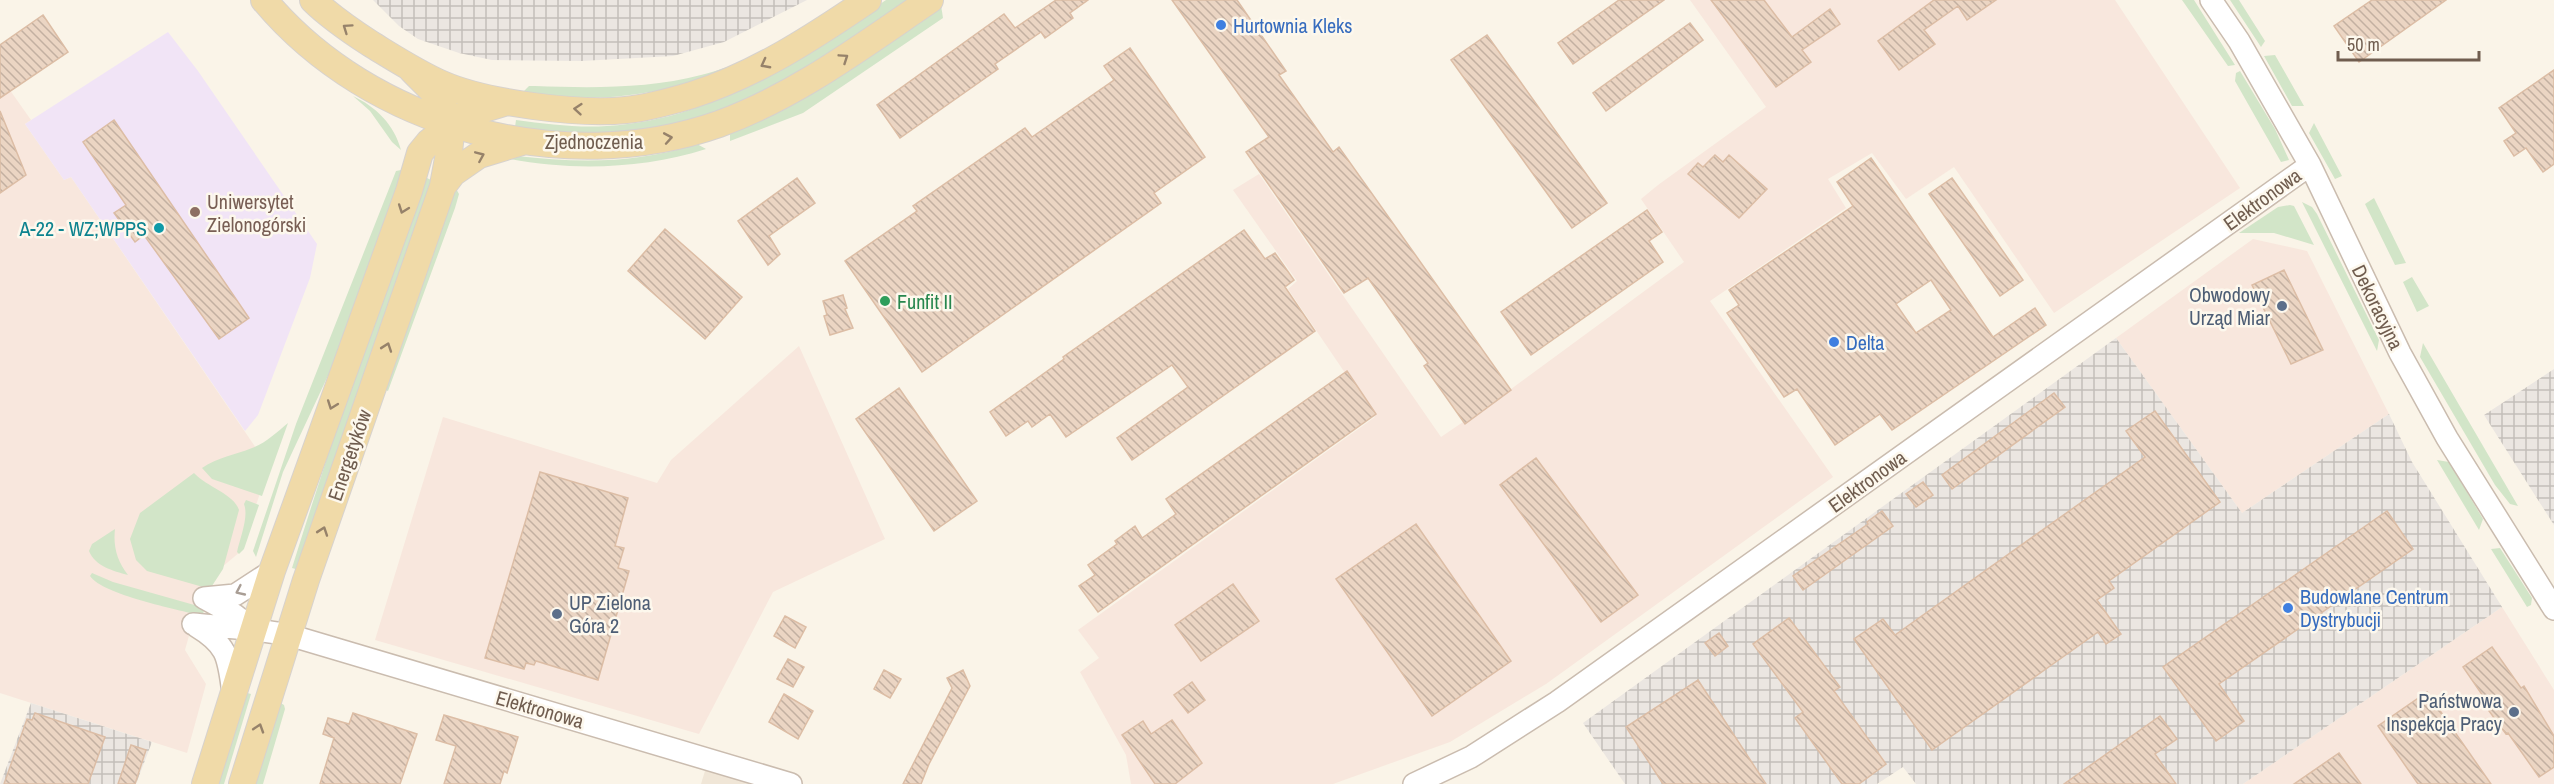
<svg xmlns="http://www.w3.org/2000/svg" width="2554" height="784" font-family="'Archivo Narrow',sans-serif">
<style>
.residential{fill:#f0e6d7}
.commercial{fill:#f8e7dd}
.industrial{fill:url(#industrial-grid)}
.education{fill:#f1e4f6}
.grass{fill:#d2e5c8}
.building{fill:url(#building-back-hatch);stroke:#dcbda5;stroke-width:1.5;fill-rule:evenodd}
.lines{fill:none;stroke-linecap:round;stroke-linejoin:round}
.minor-casing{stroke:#cabcaf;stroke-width:24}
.major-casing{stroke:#d7d2ce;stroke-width:28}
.minor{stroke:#fff;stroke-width:21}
.major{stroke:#f0daa8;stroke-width:26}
.oneway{stroke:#96826a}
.oneway2{stroke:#a99e95}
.shop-dot{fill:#3f7fe0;stroke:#fdf8ed;stroke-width:2}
.education-dot{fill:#8d6e63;stroke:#fdf8ed;stroke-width:2}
.culture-dot{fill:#0f9aa8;stroke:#fdf8ed;stroke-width:2}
.leisure-dot{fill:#2e9e5b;stroke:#fdf8ed;stroke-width:2}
.service-dot{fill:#5c6f8a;stroke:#fdf8ed;stroke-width:2}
.labels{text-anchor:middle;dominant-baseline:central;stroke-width:5;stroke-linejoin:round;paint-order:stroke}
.shop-label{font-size:20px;fill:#366cbe;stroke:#fdf8ed;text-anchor:start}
.street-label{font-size:20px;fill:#705d4f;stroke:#fdf8ed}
.education-label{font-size:20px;fill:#785e54;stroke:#fdf8ed;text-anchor:start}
.culture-label{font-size:20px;fill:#0d838f;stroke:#fdf8ed;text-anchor:end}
.service-label{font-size:20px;fill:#4e5e75;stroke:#fdf8ed;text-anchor:end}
.leisure-label{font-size:20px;fill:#27864d;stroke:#fdf8ed;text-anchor:start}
</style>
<defs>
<pattern id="industrial-grid" width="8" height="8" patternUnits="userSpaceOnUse" patternTransform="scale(1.5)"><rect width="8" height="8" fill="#ebe6e1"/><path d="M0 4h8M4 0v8" fill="none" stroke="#c3beb9"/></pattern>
<pattern id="building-back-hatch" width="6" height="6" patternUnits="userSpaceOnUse" patternTransform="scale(1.5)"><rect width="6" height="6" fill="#ebd5c3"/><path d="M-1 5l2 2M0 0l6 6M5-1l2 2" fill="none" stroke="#c3b0a1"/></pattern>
</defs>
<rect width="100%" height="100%" fill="#faf4e8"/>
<!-- residential -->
<path class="residential" d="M 708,761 L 781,784 L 701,784 Z"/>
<!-- commercial -->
<path class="commercial" d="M 1690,0 L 2115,0 L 2240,188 L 2054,313 L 1954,167 L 1906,199 L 1872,153 L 1828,179 L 1846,208 L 1710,301 L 1833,477 L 1546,684 L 1450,742 L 1333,784 L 1131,784 L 1126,755 L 1080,672 L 1099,658 L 1078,630 L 1375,417 L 1288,289 L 1297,281 L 1233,190 L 1259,174 L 1441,437 L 1507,392 L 1684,262 L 1641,199 L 1658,185 L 1766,107 Z
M 0,76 L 31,120 L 25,124 L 64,180 L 71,177 L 269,467 L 240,552 L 204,582 L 185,650 L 206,684 L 187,753 L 0,693 Z
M 2253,239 L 2307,251 L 2389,414 L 2242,513 L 2116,338 Z
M 799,346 L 885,539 L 773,592 L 699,734 L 375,640 L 443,417 L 657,483 L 671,460 Z
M 2502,607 L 2554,690 L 2554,784 L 2243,784 Z"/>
<!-- industrial -->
<path class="industrial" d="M 373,0 L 807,0 L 724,42 L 673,56 L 581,61 L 492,60 L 459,53 L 418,39 L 399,26 Z
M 2116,338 L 2242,513 L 2389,414 L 2412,462 L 2502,607 L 2243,784 L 1916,784 L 1903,767 L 1877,784 L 1625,784 L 1583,723 Z
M 2554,369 L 2554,525 L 2484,415 Z
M 31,703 L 152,742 L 136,784 L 0,784 Z"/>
<!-- education -->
<path class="education" d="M 168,32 L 198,71 L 317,244 L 310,278 L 258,415 L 245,431 L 71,177 L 64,180 L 25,124 Z"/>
<!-- grass -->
<path class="grass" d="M 886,0 L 915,0 C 884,21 854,46 821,65 C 721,122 630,143 515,127 L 516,120 C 547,124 577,128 607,126 C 713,120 801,58 886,0 Z
M 2182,0 L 2194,0 L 2235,65 L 2228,66 Z
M 2230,0 L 2239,0 L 2265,41 L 2261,47 Z
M 941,5 L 943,18 L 803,113 L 730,141 L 730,132 Z
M 2275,55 L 2304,106 L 2292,106 L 2264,56 Z
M 754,56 C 732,72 721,74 695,81 C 635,99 585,102 523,92 L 529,86 L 535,86 C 589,88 648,89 701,75 C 719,71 737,63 754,56 Z
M 2240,71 L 2275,129 L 2289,160 L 2281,162 L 2235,81 L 2236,73 Z
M 353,96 C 376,107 394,124 401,150 L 392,142 L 370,111 Z
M 2314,123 L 2342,176 L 2335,179 L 2309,133 Z
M 697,144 L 706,149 C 643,169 574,171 510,159 L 510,156 L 516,156 C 580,163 635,164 697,144 Z
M 401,170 L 403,173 L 340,350 L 283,472 L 256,557 L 253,551 L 296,424 L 396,171 Z
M 423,176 L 433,181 L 299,570 L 292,568 C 333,436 377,306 423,176 Z
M 455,187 L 459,194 L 455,208 L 388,391 L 380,388 Z
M 2374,198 L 2406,263 L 2395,265 L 2365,204 Z
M 2302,202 L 2312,207 L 2317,214 L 2379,340 L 2377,351 Z
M 2290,205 L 2294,206 L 2314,245 L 2274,233 L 2239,233 L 2278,207 Z
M 2412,277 L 2429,306 L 2417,312 L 2403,282 Z
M 2423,343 L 2518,506 L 2510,504 L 2495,485 L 2420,357 Z
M 288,423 L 262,496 L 212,479 L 202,468 C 218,457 235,455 252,448 C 266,443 277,432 288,423 Z
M 2437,460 L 2449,462 L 2483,519 L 2479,530 Z
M 194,473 C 207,487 234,494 239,510 L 223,569 L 210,589 L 147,571 L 136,560 L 130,539 L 140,513 Z
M 246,500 L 259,505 L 244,549 L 239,554 L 237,552 C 240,538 249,517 244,504 Z
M 115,529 C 113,546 117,561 128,575 C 113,571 95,566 89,551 L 92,544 Z
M 2500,548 L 2532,598 L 2531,605 L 2527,607 L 2491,549 Z
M 92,573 L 113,582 L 205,608 L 202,616 C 177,609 103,595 90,576 Z
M 244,692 L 251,694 L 224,784 L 216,784 Z
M 279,702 L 284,705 L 285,709 L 263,784 L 254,784 Z"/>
<!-- building -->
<path class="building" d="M 1056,0 L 1088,0 L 1070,13 L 1073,18 L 1045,38 L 1041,32 L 995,64 L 998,69 L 900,138 L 877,105 L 1004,14 L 1015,28 Z
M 1172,0 L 1237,0 L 1286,71 L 1279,75 L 1333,152 L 1339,147 L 1511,390 L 1465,424 L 1424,366 L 1428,363 L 1368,278 L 1344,293 L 1246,152 L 1269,137 Z
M 1619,0 L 1664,0 L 1573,64 L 1558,43 Z
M 1711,0 L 1764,0 L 1792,37 L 1830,9 L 1840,24 L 1802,50 L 1811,62 L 1776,87 Z
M 1934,0 L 1996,0 L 1967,20 L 1958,6 L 1924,30 L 1935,44 L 1899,70 L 1878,41 Z
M 2372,0 L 2446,0 L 2359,62 L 2334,26 Z
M 43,15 L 68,52 L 0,98 L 0,45 Z
M 1690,23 L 1703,40 L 1606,111 L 1593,93 Z
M 1487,35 L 1607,203 L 1572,228 L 1451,60 Z
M 1130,48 L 1205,157 L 1154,193 L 1161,203 L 922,372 L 845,261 L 917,211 L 913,206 L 1025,128 L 1032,137 L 1114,80 L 1104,66 Z
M 2554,70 L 2554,164 L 2543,172 L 2526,148 L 2514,156 L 2504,141 L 2516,133 L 2499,108 Z
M 0,111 L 26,175 L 0,193 Z
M 114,120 L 249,318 L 219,339 L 144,235 L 135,242 L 114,213 L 126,205 L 83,142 Z
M 1715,155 L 1723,162 L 1729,155 L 1767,189 L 1739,218 L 1688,174 L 1698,163 L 1703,167 Z
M 1871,158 L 1993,337 L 2035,308 L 2046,325 L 1892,430 L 1880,414 L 1835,445 L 1797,389 L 1784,397 L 1727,313 L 1739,305 L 1729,290 L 1853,206 L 1837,182 ZM 1931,280 L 1951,310 L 1916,333 L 1896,304 Z
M 797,178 L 815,203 L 769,236 L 780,254 L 768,265 L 738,221 Z
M 1952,178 L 2023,280 L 2000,296 L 1929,194 Z
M 1647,210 L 1662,232 L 1649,241 L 1663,262 L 1531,355 L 1501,312 Z
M 665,229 L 742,297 L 705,339 L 628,271 Z
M 1244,230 L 1265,259 L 1275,253 L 1294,280 L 1285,287 L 1315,331 L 1132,460 L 1117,438 L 1188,387 L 1172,365 L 1066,437 L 1050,414 L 1032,427 L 1028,421 L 1006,436 L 990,412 L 1064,359 L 1063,357 Z
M 2284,270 L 2323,350 L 2291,364 L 2252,285 Z
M 843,295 L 847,308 L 845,309 L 853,328 L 830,335 L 824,316 L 827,315 L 823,301 Z
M 1347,371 L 1376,414 L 1098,612 L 1079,586 L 1095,575 L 1088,565 L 1117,544 L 1115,541 L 1135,526 L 1142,538 L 1176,514 L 1166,499 Z
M 899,388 L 977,501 L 934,531 L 856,419 Z
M 2054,393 L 2065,407 L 1952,489 L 1942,475 Z
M 2155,411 L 2220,502 L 2109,581 L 2114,588 L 2097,600 L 2121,634 L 2106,644 L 2098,632 L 1932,750 L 1854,639 L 1883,619 L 1895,635 L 2145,457 L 2126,431 Z
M 1536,458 L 1638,595 L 1601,622 L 1500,485 Z
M 540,472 L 628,498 L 615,546 L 624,548 L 618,568 L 629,571 L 598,680 L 536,661 L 534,665 L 526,663 L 524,669 L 485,658 Z
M 1923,482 L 1933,495 L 1916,507 L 1906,494 Z
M 1882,511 L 1893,526 L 1803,590 L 1793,576 L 1868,524 L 1867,522 Z
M 2387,511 L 2413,549 L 2219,684 L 2244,721 L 2216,741 L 2163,667 Z
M 1416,524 L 1511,661 L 1432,716 L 1336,579 Z
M 1233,584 L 1259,621 L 1201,661 L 1175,625 Z
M 785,616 L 806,627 L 795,648 L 774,636 Z
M 1789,618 L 1840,687 L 1834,691 L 1886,764 L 1859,784 L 1842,784 L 1795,718 L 1803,712 L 1753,644 Z
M 1719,633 L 1728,646 L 1715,656 L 1705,643 Z
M 2492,647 L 2521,688 L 2524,686 L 2554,736 L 2554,767 L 2539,777 L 2508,733 L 2506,734 L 2489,711 L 2492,709 L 2463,667 Z
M 788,659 L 804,667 L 793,687 L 777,679 Z
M 884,670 L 901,679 L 890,698 L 874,689 Z
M 963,670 L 970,686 L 929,764 L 921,784 L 903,784 L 952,688 L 947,678 Z
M 1698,680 L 1766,784 L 1663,784 L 1626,727 Z
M 1192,682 L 1205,700 L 1188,713 L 1174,695 Z
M 2427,692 L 2491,784 L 2418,784 L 2378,726 Z
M 784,694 L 813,711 L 798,739 L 769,722 Z
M 35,713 L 105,737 L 88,784 L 4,784 L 27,719 L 32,720 Z
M 353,713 L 417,734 L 400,784 L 320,784 L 334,738 L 323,734 L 328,718 L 349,724 Z
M 444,715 L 518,737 L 507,773 L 504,771 L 500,784 L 444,784 L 456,746 L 436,740 Z
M 2160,716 L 2177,739 L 2155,754 L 2176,784 L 2064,784 Z
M 1172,720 L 1202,763 L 1175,784 L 1155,784 L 1122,735 L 1143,721 L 1151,734 Z
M 131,745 L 146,750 L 135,784 L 118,784 Z
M 2339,753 L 2361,784 L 2294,784 Z"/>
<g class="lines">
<defs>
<path id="minor" d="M 2211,0 L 2239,41 L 2310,165 L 2400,353 L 2447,438 L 2554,609
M 204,598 L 235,595 L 272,571
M 204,598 L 235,615 L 253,629
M 193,624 C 225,627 257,629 289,635 L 791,784
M 196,626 C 229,646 228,658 233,693
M 1414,784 L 1471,757 L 1557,702 L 2310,165"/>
<path id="major" d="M 264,0 C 370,127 563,179 719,124 C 796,96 862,46 930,0
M 313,0 C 330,17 351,31 371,44 C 394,58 417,73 442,84 C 485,103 580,115 626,110 C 647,108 672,101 692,95 C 757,74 812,38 868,0
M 443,186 L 453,173 L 479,155 L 525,141
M 205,784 L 272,571 L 409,191 L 420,153 L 429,142 L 464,115 L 507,102
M 242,784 L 306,580 L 443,186 C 447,159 458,129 442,104 C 435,91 421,80 411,69"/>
</defs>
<!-- minor casing -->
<use href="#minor" class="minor-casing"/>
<!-- major casing -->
<use href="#major" class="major-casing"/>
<!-- minor -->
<use href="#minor" class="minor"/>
<!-- major -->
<use href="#major" class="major"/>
</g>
<!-- one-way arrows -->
<defs><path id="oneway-chevron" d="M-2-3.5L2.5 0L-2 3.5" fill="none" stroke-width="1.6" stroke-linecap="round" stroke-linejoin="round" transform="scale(1.5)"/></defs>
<g class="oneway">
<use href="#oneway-chevron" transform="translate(347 28) rotate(-145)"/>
<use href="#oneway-chevron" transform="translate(844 58) rotate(-34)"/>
<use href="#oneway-chevron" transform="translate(765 64) rotate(152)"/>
<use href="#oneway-chevron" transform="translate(578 109) rotate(-175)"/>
<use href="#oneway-chevron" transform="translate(668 138) rotate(-10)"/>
<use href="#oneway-chevron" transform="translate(480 156) rotate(-23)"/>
<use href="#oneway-chevron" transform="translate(403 209) rotate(110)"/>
<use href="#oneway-chevron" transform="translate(387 347) rotate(-71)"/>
<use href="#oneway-chevron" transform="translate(332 405) rotate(110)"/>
<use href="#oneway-chevron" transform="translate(323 531) rotate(-71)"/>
<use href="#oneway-chevron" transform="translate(259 728) rotate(-72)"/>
</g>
<use class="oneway2" href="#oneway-chevron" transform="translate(240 591) rotate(155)"/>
<!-- markers -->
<g class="shop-dot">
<circle cx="1221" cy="25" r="6"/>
<circle cx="1834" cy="342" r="6"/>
<circle cx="2288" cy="608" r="6"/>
</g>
<circle class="education-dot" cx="195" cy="212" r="6"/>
<circle class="culture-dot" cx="159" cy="228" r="6"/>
<circle class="leisure-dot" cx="885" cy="301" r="6"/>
<g class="service-dot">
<circle cx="2282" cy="306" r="6"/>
<circle cx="557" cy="614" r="6"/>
<circle cx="2514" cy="712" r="6"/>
</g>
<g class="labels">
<!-- shop labels -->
<g class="shop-label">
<text x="1233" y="25">Hurtownia Kleks</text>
<text x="1846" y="342">Delta</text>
<text x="2300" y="596">Budowlane Centrum<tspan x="2300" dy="23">Dystrybucji</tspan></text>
</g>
<!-- street labels -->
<g class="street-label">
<text x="594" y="141">Zjednoczenia</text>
<text transform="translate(2262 199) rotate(-36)">Elektronowa</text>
<text transform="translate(2378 307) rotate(64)">Dekoracyjna</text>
<text transform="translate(349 455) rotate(-71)">Energetyków</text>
<text transform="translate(1867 481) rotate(-36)">Elektronowa</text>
<text transform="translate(540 709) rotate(16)">Elektronowa</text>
</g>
<!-- education labels -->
<g class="education-label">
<text x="207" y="201">Uniwersytet<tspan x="207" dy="23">Zielonogórski</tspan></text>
</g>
<!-- culture labels -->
<g class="culture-label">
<text x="147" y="228">A-22 - WZ;WPPS</text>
</g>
<!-- service labels -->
<g class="service-label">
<text x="2270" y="294">Obwodowy<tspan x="2270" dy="23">Urząd Miar</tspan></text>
<text x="569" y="602" text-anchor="start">UP Zielona<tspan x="569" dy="23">Góra 2</tspan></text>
<text x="2502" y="700">Państwowa<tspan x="2502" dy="23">Inspekcja Pracy</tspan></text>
</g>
<!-- leisure labels -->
<g class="leisure-label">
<text x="897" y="301">Funfit II</text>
</g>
</g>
<!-- scale -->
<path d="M2338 51v9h141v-9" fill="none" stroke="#705d4f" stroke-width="3"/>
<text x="2347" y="51" font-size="18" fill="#705d4f" stroke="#fdf8ed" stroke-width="4.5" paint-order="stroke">50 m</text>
</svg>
